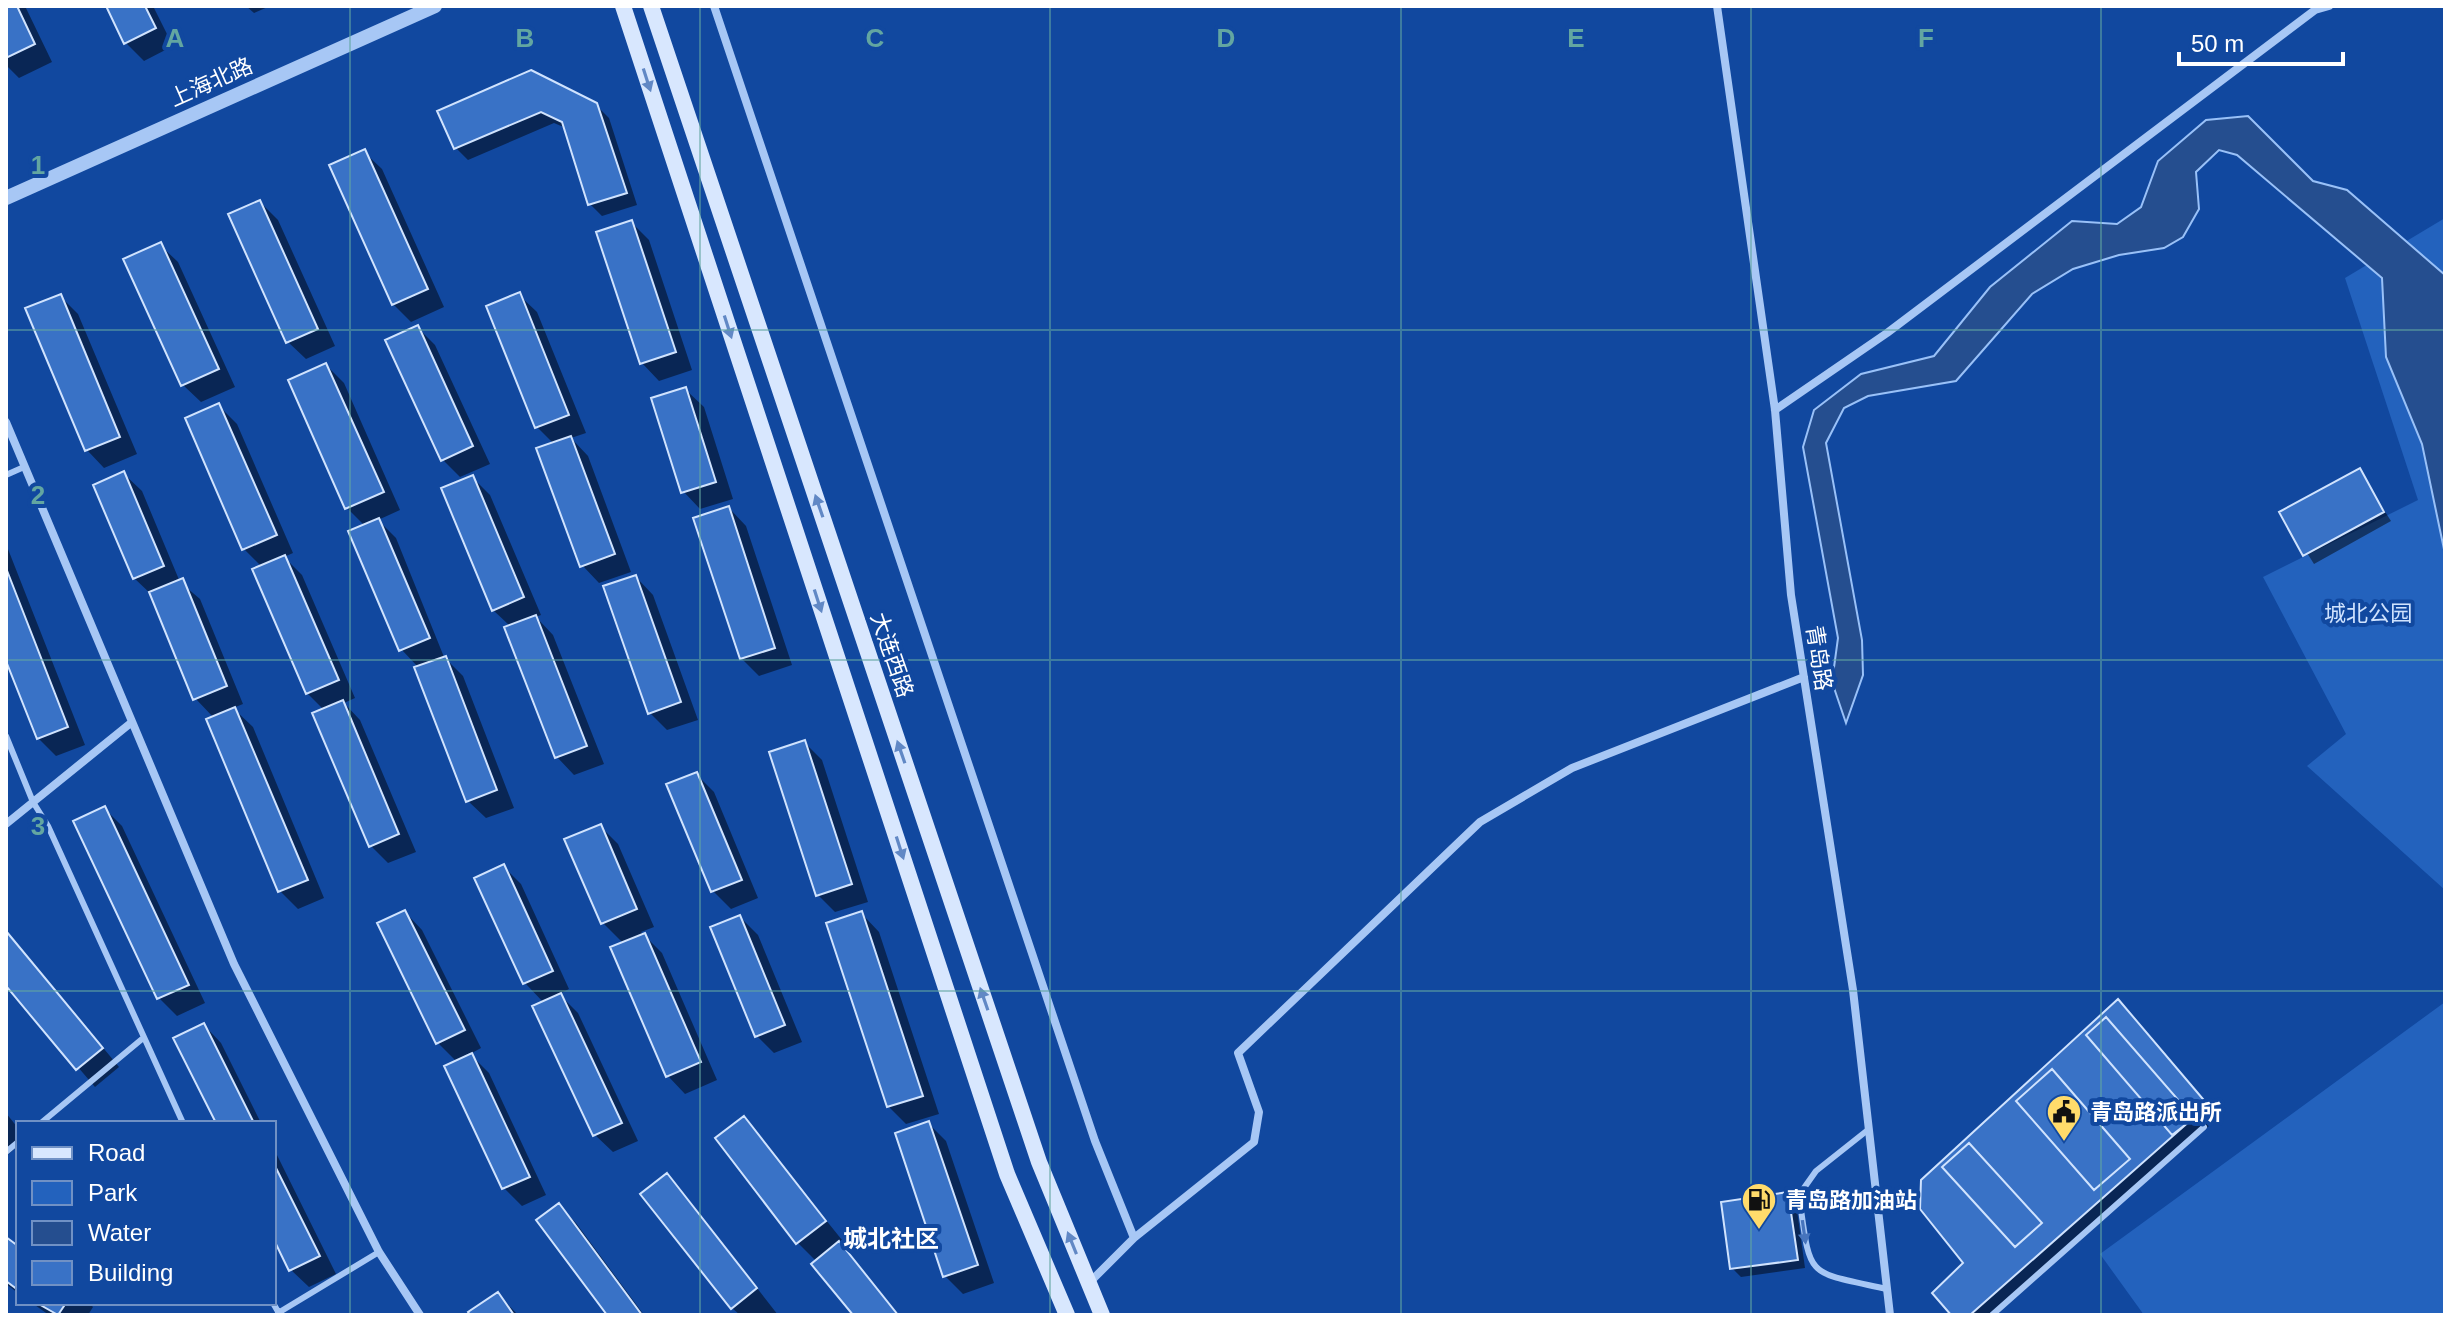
<svg xmlns="http://www.w3.org/2000/svg" width="2451" height="1321" font-family="Arial,'Noto Sans SC',sans-serif">
<style>
.green{fill:#2362bd}
.water{fill:#254e8f;stroke:#99c1f8;stroke-width:2}
.shadow{fill:#0007}
.building{fill:#3972c6;stroke:#d0e3fe;stroke-width:2}
.lines{fill:none;stroke-linecap:round;stroke-linejoin:round}
.service{stroke:#a7c7f5;stroke-width:6}
.minor{stroke:#a7c7f5;stroke-width:8}
.tertiary{stroke:#a7c7f5;stroke-width:14}
.secondary{stroke:#d8e7fe;stroke-width:16}
.oneway{fill:#6188c5}
.oneway2{fill:#4674bd}
.grid{fill:none;stroke:#63a6a1;stroke-width:2;stroke-opacity:0.55}
.labels{text-anchor:middle;dominant-baseline:central;stroke-width:8;stroke-linejoin:round;paint-order:stroke}
.street-label{font-size:22px;fill:#fff;stroke:#11489f}
.park-label{font-size:22px;fill:#d0e3fe;stroke:#11489f}
.poi-label{font-size:22px;font-weight:bold;fill:#fff;stroke:#11489f;text-anchor:start}
.neighbourhood-label{font-size:24px;font-weight:bold;fill:#fff;stroke:#11489f}
.grid-label{font-size:26px;text-anchor:middle;font-weight:bold;fill:#63a6a1;stroke:#11489f;stroke-width:8;stroke-linejoin:round;paint-order:stroke}
</style>
<rect width="100%" height="100%" fill="#11489f"/>
<!-- green -->
<path class="green" d="M 2445,218 L 2445,890 L 2307,766 L 2346,734 L 2263,577 L 2418,500 L 2345,278 Z
M 2445,1002 L 2445,1315 L 2144,1315 L 2100,1254 Z"/>
<!-- water -->
<path class="water" d="M 2248,116 L 2313,181 L 2347,190 L 2445,275 L 2445,554 L 2422,444 L 2386,357 L 2382,278 L 2237,155 L 2219,150 L 2196,172 L 2199,209 L 2183,237 L 2164,248 L 2119,255 L 2073,269 L 2032,294 L 1956,381 L 1868,396 L 1844,408 L 1826,443 L 1862,640 L 1863,675 L 1846,723 L 1832,682 L 1838,638 L 1803,447 L 1814,410 L 1861,374 L 1934,356 L 1990,287 L 2072,221 L 2117,224 L 2141,207 L 2158,161 L 2206,120 Z"/>
<!-- shadow -->
<path class="shadow" d="M 6,6 L 25,6 L 52,62 L 19,78 L 6,65 Z
M 108,6 L 153,6 L 173,46 L 144,61 L 126,43 Z
M 246,6 L 270,6 L 254,13 Z
M 596,105 L 609,118 L 637,205 L 602,216 L 590,204 L 566,128 L 554,123 L 468,160 L 456,148 L 440,112 Z
M 364,152 L 382,169 L 444,307 L 411,322 L 393,304 Z
M 260,202 L 278,220 L 335,346 L 306,359 L 288,342 Z
M 631,222 L 649,240 L 692,370 L 659,381 L 642,363 Z
M 160,245 L 178,262 L 235,387 L 201,402 L 183,385 Z
M 519,295 L 537,312 L 586,433 L 571,438 L 588,456 L 631,572 L 599,583 L 582,565 L 554,444 L 537,427 Z
M 60,296 L 78,314 L 137,454 L 104,468 L 87,450 Z
M 417,327 L 435,345 L 490,464 L 460,477 L 442,459 Z
M 326,365 L 344,383 L 400,510 L 378,520 L 396,538 L 444,657 L 463,676 L 514,808 L 486,818 L 468,801 L 419,668 L 401,649 L 365,526 L 347,508 Z
M 686,390 L 704,407 L 733,499 L 700,509 L 683,491 Z
M 219,406 L 237,424 L 293,553 L 284,557 L 302,575 L 355,698 L 344,703 L 360,720 L 416,852 L 388,863 L 370,845 L 324,710 L 307,693 L 262,567 L 244,549 Z
M 2359,471 L 2391,521 L 2314,564 L 2282,513 Z
M 124,474 L 142,491 L 180,582 L 200,599 L 243,704 L 233,708 L 253,727 L 324,898 L 298,909 L 280,891 L 208,720 L 214,718 L 195,698 L 153,596 L 134,578 Z
M 473,478 L 490,495 L 541,615 L 536,617 L 553,635 L 604,764 L 574,775 L 557,757 L 511,627 L 493,610 Z
M 729,508 L 746,526 L 792,665 L 759,676 L 741,658 Z
M 6,544 L 85,745 L 56,756 L 38,738 L 6,656 Z
M 636,577 L 653,595 L 698,720 L 667,730 L 650,713 Z
M 804,742 L 822,760 L 868,902 L 835,912 L 818,895 Z
M 696,774 L 714,792 L 758,898 L 731,909 L 713,891 Z
M 104,808 L 122,826 L 205,1003 L 177,1016 L 159,998 L 76,822 Z
M 600,826 L 618,844 L 654,927 L 641,932 L 662,953 L 717,1080 L 685,1094 L 668,1076 L 624,944 L 603,923 Z
M 503,866 L 521,884 L 569,989 L 559,994 L 578,1013 L 638,1141 L 613,1152 L 595,1135 L 544,1003 L 525,983 L 476,879 Z
M 405,912 L 422,930 L 481,1048 L 470,1054 L 489,1073 L 546,1195 L 522,1206 L 504,1188 L 447,1067 L 457,1062 L 438,1043 L 379,924 Z
M 862,914 L 879,932 L 939,1114 L 906,1124 L 888,1106 Z
M 740,917 L 758,935 L 802,1042 L 774,1053 L 757,1036 Z
M 6,930 L 119,1067 L 95,1087 L 6,983 Z
M 2130,1014 L 2218,1118 L 1995,1315 L 1953,1315 L 1966,1263 Z
M 204,1025 L 221,1043 L 261,1123 L 218,1123 Z
M 6,1113 L 18,1128 L 18,1146 L 6,1156 Z
M 744,1118 L 842,1240 L 838,1243 L 899,1315 L 855,1315 L 817,1262 L 798,1243 L 718,1138 Z
M 929,1124 L 946,1141 L 994,1283 L 963,1294 L 945,1276 Z
M 274,1149 L 336,1274 L 309,1287 L 291,1270 L 274,1236 Z
M 667,1176 L 684,1194 L 778,1315 L 740,1315 L 732,1308 Z
M 1787,1195 L 1796,1203 L 1805,1268 L 1741,1277 L 1732,1268 Z
M 559,1206 L 576,1223 L 644,1315 L 609,1315 Z
M 6,1240 L 18,1248 L 18,1293 L 6,1284 Z
M 498,1294 L 518,1315 L 472,1315 Z
M 32,1303 L 89,1303 L 93,1307 L 88,1315 L 49,1315 Z"/>
<!-- building -->
<path class="building" d="M 6,6 L 17,6 L 35,44 L 6,58 Z
M 106,6 L 145,6 L 156,28 L 124,44 Z
M 531,70 L 597,103 L 627,193 L 588,205 L 562,122 L 541,112 L 454,149 L 437,111 Z
M 365,149 L 428,289 L 392,305 L 329,165 Z
M 260,200 L 318,329 L 286,343 L 228,214 Z
M 632,220 L 676,352 L 640,364 L 596,232 Z
M 161,242 L 219,369 L 181,386 L 123,259 Z
M 520,292 L 569,415 L 535,428 L 486,306 Z
M 61,294 L 120,437 L 85,451 L 25,308 Z
M 418,325 L 473,446 L 441,461 L 385,340 Z
M 326,363 L 384,492 L 345,509 L 288,380 Z
M 686,387 L 716,482 L 681,493 L 651,398 Z
M 219,403 L 277,535 L 242,550 L 185,418 Z
M 571,436 L 615,554 L 580,567 L 536,448 Z
M 2360,468 L 2384,512 L 2303,556 L 2279,512 Z
M 124,471 L 164,566 L 133,579 L 93,485 Z
M 473,475 L 524,597 L 492,611 L 441,488 Z
M 729,506 L 775,648 L 740,659 L 693,518 Z
M 379,518 L 430,638 L 399,651 L 348,531 Z
M 285,555 L 339,680 L 306,694 L 252,569 Z
M 6,568 L 68,727 L 37,739 L 6,661 Z
M 636,575 L 681,702 L 648,714 L 603,586 Z
M 183,578 L 227,686 L 193,700 L 149,592 Z
M 536,615 L 587,746 L 555,758 L 504,627 Z
M 446,656 L 497,790 L 466,802 L 414,667 Z
M 343,700 L 399,834 L 369,847 L 312,713 Z
M 235,707 L 308,880 L 278,892 L 206,719 Z
M 805,740 L 852,884 L 816,896 L 769,752 Z
M 697,772 L 742,880 L 711,892 L 666,784 Z
M 105,806 L 189,985 L 157,999 L 73,821 Z
M 601,824 L 637,909 L 601,924 L 564,839 Z
M 504,864 L 553,971 L 523,984 L 474,878 Z
M 405,910 L 465,1030 L 436,1044 L 377,923 Z
M 862,911 L 923,1096 L 887,1107 L 826,923 Z
M 740,915 L 785,1025 L 755,1037 L 710,927 Z
M 6,931 L 103,1048 L 76,1070 L 6,986 Z
M 645,933 L 701,1062 L 666,1077 L 610,947 Z
M 561,993 L 622,1123 L 593,1136 L 532,1006 Z
M 2118,999 L 2208,1105 L 1970,1315 L 1951,1315 L 1932,1293 L 1963,1263 L 1920,1209 L 1921,1180 Z
M 2106,1017 L 2194,1118 L 2172,1135 L 2086,1035 Z
M 204,1023 L 254,1123 L 216,1123 L 173,1038 Z
M 472,1053 L 530,1177 L 502,1189 L 444,1066 Z
M 2052,1069 L 2130,1159 L 2094,1190 L 2016,1101 Z
M 744,1116 L 826,1221 L 796,1244 L 715,1138 Z
M 929,1121 L 978,1265 L 943,1277 L 895,1133 Z
M 1969,1143 L 2042,1223 L 2015,1247 L 1942,1167 Z
M 274,1164 L 320,1256 L 289,1271 L 274,1240 Z
M 667,1173 L 757,1288 L 731,1309 L 640,1194 Z
M 1788,1192 L 1798,1260 L 1730,1269 L 1721,1202 Z
M 559,1203 L 642,1315 L 607,1315 L 536,1220 Z
M 6,1237 L 18,1246 L 18,1290 L 6,1281 Z
M 839,1241 L 898,1315 L 853,1315 L 811,1264 Z
M 498,1292 L 514,1315 L 470,1315 L 468,1312 Z
M 37,1303 L 66,1303 L 58,1315 Z"/>
<g class="lines">
<!-- service -->
<path class="service" d="M 6,475 L 24,467
M 6,736 L 33,802 L 48,826 L 183,1123
M 41,1123 L 142,1039
M 1869,1129 L 1816,1171 L 1799,1195 C 1811,1280 1804,1271 1887,1289
M 6,1152 L 18,1142
M 273,1303 L 280,1315
M 278,1313 L 379,1252
M 1992,1315 L 2204,1127"/>
<!-- minor -->
<path class="minor" d="M 714,6 L 1095,1141 L 1134,1238 L 1089,1283
M 1717,6 L 1775,410 L 1791,595 L 1853,990 L 1890,1315
M 1775,410 L 1887,333 L 2315,10 L 2329,6
M 6,422 L 234,964 L 379,1252 L 420,1315
M 6,824 L 132,722
M 1134,1238 L 1254,1142 L 1259,1112 L 1238,1053 L 1480,822 L 1572,768 L 1804,677"/>
<!-- tertiary -->
<path class="tertiary" d="M 6,198 L 435,6"/>
<!-- secondary -->
<path class="secondary" d="M 623,6 L 1007,1174 L 1067,1315
M 651,6 L 1039,1162 L 1102,1315"/>
</g>
<!-- one-way arrows -->
<defs><path id="oneway-solid" d="M-6-.8H1V-3.2L6.5 0L1 3.2V.8H-6Z" transform="scale(2)"/></defs>
<g class="oneway">
<use href="#oneway-solid" transform="translate(647 80) rotate(72)"/>
<use href="#oneway-solid" transform="translate(728 327) rotate(72)"/>
<use href="#oneway-solid" transform="translate(819 506) rotate(-109)"/>
<use href="#oneway-solid" transform="translate(818 601) rotate(72)"/>
<use href="#oneway-solid" transform="translate(901 752) rotate(-109)"/>
<use href="#oneway-solid" transform="translate(900 848) rotate(72)"/>
<use href="#oneway-solid" transform="translate(984 999) rotate(-109)"/>
<use href="#oneway-solid" transform="translate(1072 1243) rotate(-112)"/>
</g>
<use class="oneway2" href="#oneway-solid" transform="translate(1804 1232) rotate(82)"/>
<!-- grid -->
<path class="grid" d="M 350,6 L 350,1315M 700,6 L 700,1315M 1050,6 L 1050,1315M 1401,6 L 1401,1315M 1751,6 L 1751,1315M 2101,6 L 2101,1315M 6,330 L 2445,330M 6,660 L 2445,660M 6,991 L 2445,991"/>
<!-- icons -->
<defs>
<symbol id="civic-pin" viewBox="-11 -11 22 30"><path d="M0 17L-7.5 6A9.5 9.5 0 1 1 7.5 6Z" fill="#ffdb6b" stroke="#11489f"/><path d="M-.6-6.5H3V-4.5H.6V-3L4-1V1h2V6H-6V1h2V-1L-.6-3ZM-1.2 2.5V6h2.4V2.5Z" fill="#111"/></symbol>
<symbol id="fuel-pin" viewBox="-11 -11 22 30"><path d="M0 17L-7.5 6A9.5 9.5 0 1 1 7.5 6Z" fill="#ffdb6b" stroke="#11489f"/><path d="M-5.5-6h7V0h2V4h1.3V-2.5L3-4.5l.8-.8L6-3V5H2.5V1h-1V6h-7ZM-4.2-4.7v3.2H.2V-4.7Z" fill="#111"/></symbol>
</defs>
<g fill-rule="evenodd">
<use href="#civic-pin" x="2044" y="1092" width="40" height="54"/>
<use href="#fuel-pin" x="1739" y="1180" width="40" height="54"/>
</g>
<g class="labels">
<!-- street labels -->
<g class="street-label">
<text transform="translate(211 82) rotate(-24)">上海北路</text>
<text transform="translate(892 655) rotate(71)">大连西路</text>
<text transform="translate(1819 658) rotate(81)">青岛路</text>
</g>
<!-- park labels -->
<g class="park-label">
<text x="2368" y="613">城北公园</text>
</g>
<!-- poi labels -->
<g class="poi-label">
<text x="2090" y="1112">青岛路派出所</text>
<text x="1785" y="1200">青岛路加油站</text>
</g>
<!-- neighbourhood labels -->
<g class="neighbourhood-label">
<text x="891" y="1238">城北社区</text>
</g>
</g>
<g class="grid-label">
<text x="175" y="47">A</text>
<text x="525" y="47">B</text>
<text x="875" y="47">C</text>
<text x="1226" y="47">D</text>
<text x="1576" y="47">E</text>
<text x="1926" y="47">F</text>
<text x="38" y="174">1</text>
<text x="38" y="504">2</text>
<text x="38" y="835">3</text>
</g>
<!-- border -->
<rect width="2451" height="1321" fill="none" stroke="#ffffff" stroke-width="16"/>
<!-- legend -->
<rect x="16" y="1121" width="260" height="184" fill="#11489f" stroke="#7091c5" stroke-width="2"/>
<rect x="32" y="1147" width="40" height="12" fill="#d8e7fe" stroke="#7091c5" stroke-width="2"/>
<text x="88" y="1161" font-size="24" fill="#ffffff">Road</text>
<rect x="32" y="1181" width="40" height="24" fill="#2362bd" stroke="#7091c5" stroke-width="2"/>
<text x="88" y="1201" font-size="24" fill="#ffffff">Park</text>
<rect x="32" y="1221" width="40" height="24" fill="#254e8f" stroke="#7091c5" stroke-width="2"/>
<text x="88" y="1241" font-size="24" fill="#ffffff">Water</text>
<rect x="32" y="1261" width="40" height="24" fill="#3972c6" stroke="#7091c5" stroke-width="2"/>
<text x="88" y="1281" font-size="24" fill="#ffffff">Building</text>
<!-- scale -->
<path d="M2179 52v12h164v-12" fill="none" stroke="#ffffff" stroke-width="4"/>
<text x="2191" y="52" font-size="24" fill="#ffffff" stroke="#11489f" stroke-width="6" paint-order="stroke">50 m</text>
</svg>
